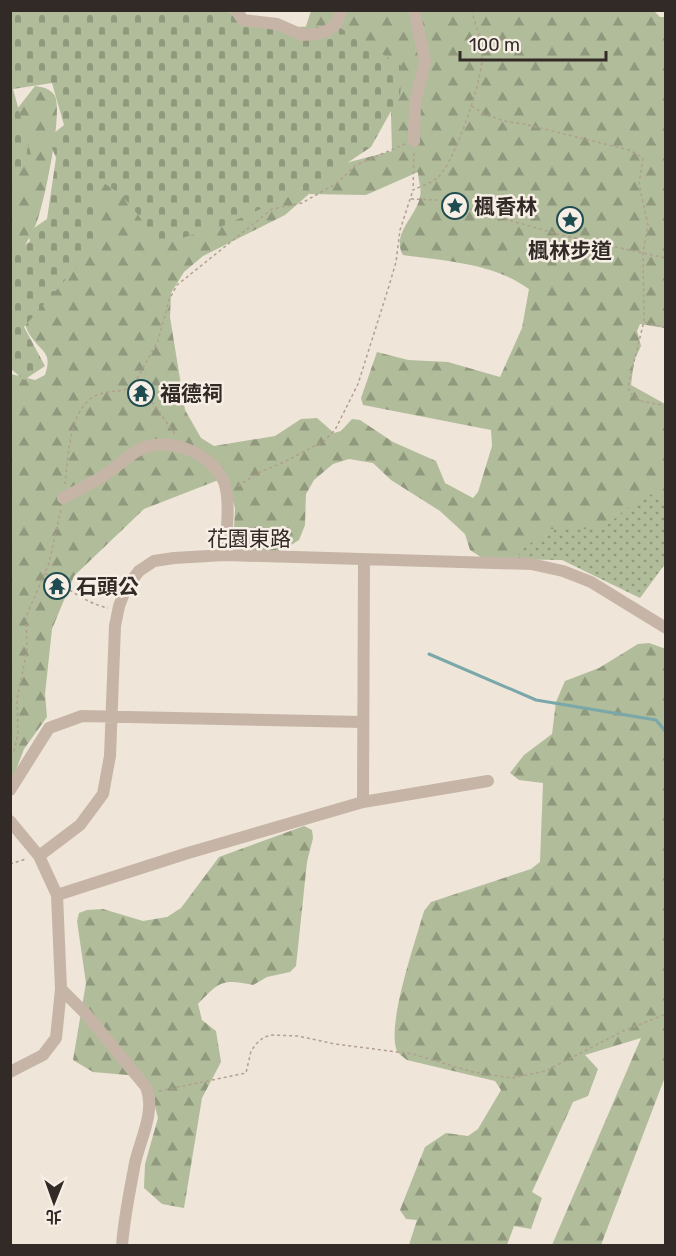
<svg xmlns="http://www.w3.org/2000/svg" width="676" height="1256" font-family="Rubik,'Noto Sans TC',sans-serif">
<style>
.forest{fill:url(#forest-firs);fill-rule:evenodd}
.cemetery{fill:url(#cemetery-stones)}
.park{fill:url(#park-dots)}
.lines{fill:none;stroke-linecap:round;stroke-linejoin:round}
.stream{stroke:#7aa7aa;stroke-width:3}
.path{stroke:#b19f90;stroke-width:1.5;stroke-dasharray:3 3;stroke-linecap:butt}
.minor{stroke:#c6b5a6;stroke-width:12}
.labels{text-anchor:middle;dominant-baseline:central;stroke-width:5;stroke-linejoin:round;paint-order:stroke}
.poi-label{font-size:21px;font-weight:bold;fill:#322a26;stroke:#f7efe5;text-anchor:start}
.street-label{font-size:21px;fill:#322a26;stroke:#f7efe5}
</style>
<defs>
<pattern id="forest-firs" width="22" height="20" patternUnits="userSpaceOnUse" patternTransform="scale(1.5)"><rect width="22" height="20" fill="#b0bc9a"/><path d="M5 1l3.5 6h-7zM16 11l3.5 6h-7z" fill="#90997d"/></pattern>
<pattern id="cemetery-stones" width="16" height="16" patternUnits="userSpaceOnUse" patternTransform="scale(1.5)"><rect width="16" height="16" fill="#b0bc9a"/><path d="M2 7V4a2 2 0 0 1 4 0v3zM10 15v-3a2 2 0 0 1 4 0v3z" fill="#90997d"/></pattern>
<pattern id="park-dots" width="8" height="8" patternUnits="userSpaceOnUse" patternTransform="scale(1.5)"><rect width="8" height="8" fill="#b0bc9a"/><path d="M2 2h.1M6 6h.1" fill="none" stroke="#90997d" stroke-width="1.8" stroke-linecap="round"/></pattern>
</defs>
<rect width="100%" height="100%" fill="#efe5d9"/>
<!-- forest -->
<path class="forest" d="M 653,10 L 660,17 L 665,17 L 665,328 L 640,324 L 637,331 L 641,346 L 634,361 L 631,385 L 665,404 L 665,512 L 619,529 L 561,560 L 484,559 L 470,550 L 465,534 L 440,511 L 391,480 L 373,463 L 349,459 L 333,464 L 314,480 L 306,494 L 305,525 L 299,540 L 272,557 L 233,549 L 235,508 L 228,484 L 221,479 L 144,509 L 74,576 L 52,629 L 45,694 L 47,717 L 24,749 L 11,783 L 11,374 L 35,380 L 45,375 C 52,353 44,354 32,338 C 27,332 25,323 22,316 L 96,180 L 119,177 L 307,173 L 392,151 L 390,79 L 305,29 L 311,11 ZM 418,172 C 418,179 422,190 420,197 C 416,217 391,234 403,255 C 445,261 493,263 529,289 L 522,328 L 500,377 L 448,362 L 408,360 L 377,352 L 361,398 L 363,405 L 491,430 L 492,446 L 478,492 L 473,498 L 445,483 L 436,461 L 393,442 L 360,420 L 352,419 L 341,431 L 334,433 L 317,418 L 301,419 L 275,436 L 214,446 L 201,438 L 185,410 L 170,317 L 171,293 L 184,272 L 203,256 L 285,215 L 309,194 L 366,195 Z
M 35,86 C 43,87 51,89 55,96 C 63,113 44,205 36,224 C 30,238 22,252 11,262 L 11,117 Z
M 649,643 L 666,649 L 665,1077 L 601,1245 L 552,1245 L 641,1038 L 585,1055 L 598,1069 L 588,1096 L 573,1102 L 532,1192 L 542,1198 L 531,1229 L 514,1226 L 507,1245 L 409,1245 L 417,1220 L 406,1219 L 400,1210 L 425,1147 L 446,1133 L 468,1136 L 478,1129 L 501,1090 L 495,1081 L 407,1060 C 403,1057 399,1054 397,1051 C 386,1025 416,940 424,911 L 431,902 L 531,869 L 540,862 L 543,783 L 519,780 L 510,773 L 524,755 L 552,734 L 556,702 L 565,681 L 599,668 L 638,644 Z
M 304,826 L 312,830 L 313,838 L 307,862 L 296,966 L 290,972 L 267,977 L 253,985 C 222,979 220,981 198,1004 L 202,1020 L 216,1031 L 221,1062 L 202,1098 L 184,1208 L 162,1204 L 144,1188 L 145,1164 L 158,1118 L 150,1087 L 139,1076 L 93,1072 L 73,1060 L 86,983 L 77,921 L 79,913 L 87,910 L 103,909 L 143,921 L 167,917 L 181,908 L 219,857 Z"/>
<!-- cemetery -->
<path class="cemetery" d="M 220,10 L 290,27 L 337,26 L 403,67 L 400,95 L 371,147 L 311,187 L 220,227 L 157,245 C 141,218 127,194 98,180 L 98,213 L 96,245 L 24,327 L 45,366 L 24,380 L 11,369 L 11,256 L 30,241 L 28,232 L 47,219 L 56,158 L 48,138 L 64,125 L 52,83 L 13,89 L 33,162 L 11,172 L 11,11 Z"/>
<!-- park -->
<path class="park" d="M 643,494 L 665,496 L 665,564 L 640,598 L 562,560 L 516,554 L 550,529 L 603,529 Z"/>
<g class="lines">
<!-- stream -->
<path class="stream" d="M 429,654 L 536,700 L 656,720 L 666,732"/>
<!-- path -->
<path class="path" d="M 472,106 L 484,114 L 504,121 L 524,124 L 629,150 L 643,158 L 639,184 L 648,225 L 643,253 L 644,321 L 628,386 C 632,405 650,401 666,406
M 414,153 L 413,190 C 421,186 432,183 438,177 C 454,164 481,83 482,60 C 484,43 475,27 472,10
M 411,199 L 438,200 L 561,235 L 666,258
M 645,322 L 666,328
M 134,386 L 152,402 L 175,434
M 65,484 C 68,458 69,403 100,394 C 111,390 126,393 134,384 L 158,341 L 169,300 L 177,285 L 272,209 L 302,203 L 337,183 L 356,165 L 405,144
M 238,486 L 258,473 L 282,463 L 324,441 L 335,430 L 358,384 L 389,286 L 396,262 L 400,230 L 413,190
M 45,573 C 64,586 85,603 108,608
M 10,756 L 14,751 L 18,734 L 17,699 L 27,651 L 26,617 L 49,563 L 61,509
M 10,864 L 26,859
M 159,1091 L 246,1073 L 251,1051 L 256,1044 L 264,1037 L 272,1035 L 298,1036 L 335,1044 L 413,1054 L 473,1072 L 512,1078 L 546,1071 L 623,1031 L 666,1014"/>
<!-- minor -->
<path class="minor" d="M 236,10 L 243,20 L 277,24 L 302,35 L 317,34 L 327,31 L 336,24 L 341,10
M 414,10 L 425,61 L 415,103 L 414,141
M 63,498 C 76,491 90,484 103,476 C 116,468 128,455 141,449 C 169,436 212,453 224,482 C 231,501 226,534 225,555
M 10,790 L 49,728 L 82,716 L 362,722
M 363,802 L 364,560
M 10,821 L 39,856 L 57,895 L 61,989 L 56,1038 L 43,1055 L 10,1072
M 39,856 L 80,825 L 103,794 L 110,756 L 115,626 L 119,606 L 126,588 L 139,571 L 154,561 L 174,558 L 225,555 L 531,564 L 563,571 L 591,582 L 666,628
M 57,895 L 188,853 L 363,802 L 488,781
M 61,989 L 86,1014 L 146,1087 C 156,1111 140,1140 135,1163 C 130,1190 124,1218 122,1246"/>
</g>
<!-- icons -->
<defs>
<symbol id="sight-ring" viewBox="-11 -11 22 22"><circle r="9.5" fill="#f7efe5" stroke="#1f4c50" stroke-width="1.5"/><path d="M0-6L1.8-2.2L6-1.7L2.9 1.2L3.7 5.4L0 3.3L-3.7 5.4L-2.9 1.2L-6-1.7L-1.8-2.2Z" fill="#1f4c50"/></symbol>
<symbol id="temple-ring" viewBox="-11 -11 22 22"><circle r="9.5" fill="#f7efe5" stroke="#1f4c50" stroke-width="1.5"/><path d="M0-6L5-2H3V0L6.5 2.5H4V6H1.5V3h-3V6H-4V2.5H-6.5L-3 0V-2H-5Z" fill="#1f4c50"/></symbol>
</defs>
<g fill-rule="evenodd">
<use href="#sight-ring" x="440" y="191" width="30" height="30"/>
<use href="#sight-ring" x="555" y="205" width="30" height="30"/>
<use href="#temple-ring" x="126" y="378" width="30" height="30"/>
<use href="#temple-ring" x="42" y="571" width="30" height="30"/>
</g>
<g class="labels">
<!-- poi labels -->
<g class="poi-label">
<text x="474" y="206">楓香林</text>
<text x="570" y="250" text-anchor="middle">楓林步道</text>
<text x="160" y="393">福德祠</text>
<text x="76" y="586">石頭公</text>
</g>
<!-- street labels -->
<g class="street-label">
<text x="249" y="538">花園東路</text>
</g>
</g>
<!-- border -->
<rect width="676" height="1256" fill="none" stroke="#322a26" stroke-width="24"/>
<!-- north arrow -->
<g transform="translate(54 1202) rotate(181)" stroke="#f7efe5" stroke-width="4.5" paint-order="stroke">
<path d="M0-4.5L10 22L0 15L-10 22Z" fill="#322a26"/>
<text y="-9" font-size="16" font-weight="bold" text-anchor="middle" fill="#322a26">北</text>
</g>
<!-- scale -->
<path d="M460 51v9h146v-9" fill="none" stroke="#322a26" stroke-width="3"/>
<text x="469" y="51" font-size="18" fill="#322a26" stroke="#f7efe5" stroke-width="4.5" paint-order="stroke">100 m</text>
</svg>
